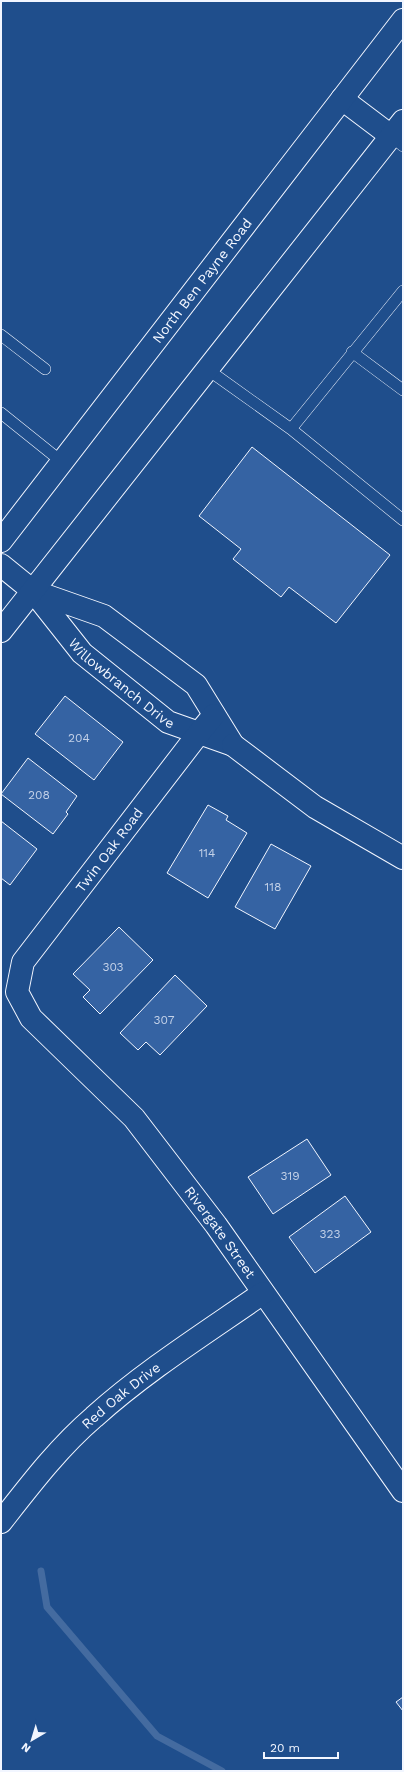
<svg xmlns="http://www.w3.org/2000/svg" width="404" height="1772" font-family="'Work Sans',sans-serif">
<style>
.lines{fill:none;stroke-linecap:round;stroke-linejoin:round}
.stream{stroke:#446ba0;stroke-width:7}
.building{fill:#3563a3;stroke:#f2f6ff}
.service-casing{stroke:#f2f6ff;stroke-width:12}
.minor-casing{stroke:#f2f6ff;stroke-width:24}
.tertiary-casing{stroke:#f2f6ff;stroke-width:24}
.service{stroke:#1f4e8c;stroke-width:11}
.minor{stroke:#1f4e8c;stroke-width:22}
.tertiary{stroke:#1f4e8c;stroke-width:22}
.labels{text-anchor:middle;dominant-baseline:central;stroke-width:3;stroke-linejoin:round;paint-order:stroke}
.number-label{font-size:12px;fill:#c3d1e8}
.street-label{font-size:14px;fill:#f2f6ff;stroke:#1f4e8c}
</style>
<rect width="100%" height="100%" fill="#1f4e8c"/>
<g class="lines">
<!-- stream -->
<path class="stream" d="M 41,1571 L 47,1607 L 157,1736 L 222,1771"/>
</g>
<!-- building -->
<path class="building" d="M 252,447 L 390,555 L 336,623 L 289,587 L 281,597 L 233,559 L 241,549 L 199,516 Z
M 65,696 L 123,742 L 94,780 L 35,734 Z
M 28,758 L 77,796 L 66,812 L 68,814 L 53,834 L 1,794 Z
M 208,805 L 228,816 L 226,820 L 247,833 L 208,898 L 167,873 Z
M 1,821 L 37,849 L 10,885 L 1,878 Z
M 271,844 L 311,866 L 275,929 L 235,907 Z
M 119,927 L 153,960 L 100,1014 L 83,997 L 90,990 L 73,974 Z
M 175,975 L 207,1006 L 160,1055 L 146,1042 L 138,1050 L 120,1033 Z
M 307,1139 L 331,1175 L 273,1214 L 248,1177 Z
M 345,1196 L 371,1232 L 315,1273 L 289,1237 Z
M 403,1697 L 403,1711 L 396,1702 Z"/>
<g class="lines">
<defs>
<path id="service" d="M 391,136 L 403,146
M 403,291 L 291,429 L 403,520
M 1,335 L 45,369
M 352,352 L 403,390
M 207,369 L 291,429
M 1,413 L 62,462"/>
<g id="minor">
<path id="s1" d="M 1,565 L 33,591 L 82,653 L 168,722 L 233,745 L 196,685 L 104,616 L 33,591"/>
<path id="s2" d="M 214,715 L 199,733 L 23,962 L 17,992 L 31,1018 L 134,1118 L 216,1225 L 403,1491"/>
<path d="M 233,745 L 315,807 L 403,858"/>
<path id="s3" d="M 1,1522 C 30,1485 58,1448 94,1417 C 145,1371 207,1332 263,1293"/>
</g>
<g id="tertiary">
<path d="M 342,99 L 391,136"/>
<path id="s4" d="M 1,541 L 403,20"/>
<path d="M 1,631 L 403,121"/>
</g>
</defs>
<!-- service casing -->
<use href="#service" class="service-casing"/>
<!-- minor casing -->
<use href="#minor" class="minor-casing"/>
<!-- tertiary casing -->
<use href="#tertiary" class="tertiary-casing"/>
<!-- service -->
<use href="#service" class="service"/>
<!-- minor -->
<use href="#minor" class="minor"/>
<!-- tertiary -->
<use href="#tertiary" class="tertiary"/>
</g>
<g class="labels">
<!-- number labels -->
<g class="number-label">
<text x="79" y="738">204</text>
<text x="39" y="795">208</text>
<text x="207" y="853">114</text>
<text x="273" y="887">118</text>
<text x="113" y="967">303</text>
<text x="164" y="1020">307</text>
<text x="290" y="1176">319</text>
<text x="330" y="1234">323</text>
</g>
<!-- street labels -->
<g class="street-label">
<text stroke="none"><textPath href="#s4" startOffset="329">North Ben Payne Road</textPath></text>
<text stroke="none"><textPath href="#s1" startOffset="170">Willowbranch Drive</textPath></text>
<text transform="translate(109 850) rotate(-53)">Twin Oak Road</text>
<text stroke="none"><textPath href="#s2" startOffset="659">Rivergate Street</textPath></text>
<text stroke="none"><textPath href="#s3" startOffset="175">Red Oak Drive</textPath></text>
</g>
</g>
<!-- border -->
<rect width="404" height="1772" fill="none" stroke="#f2f6ff" stroke-width="4"/>
<!-- north arrow -->
<g transform="translate(32 1740) rotate(218)" stroke="#1f4e8c" stroke-width="3" paint-order="stroke">
<path d="M0-3L7 15L0 10L-7 15Z" fill="#f2f6ff"/>
<text y="-6" font-size="11" font-weight="bold" text-anchor="middle" fill="#f2f6ff">N</text>
</g>
<!-- scale -->
<path d="M264 1752v6h74v-6" fill="none" stroke="#f2f6ff" stroke-width="2"/>
<text x="270" y="1752" font-size="12" fill="#f2f6ff" stroke="#1f4e8c" stroke-width="3" paint-order="stroke">20 m</text>
</svg>
